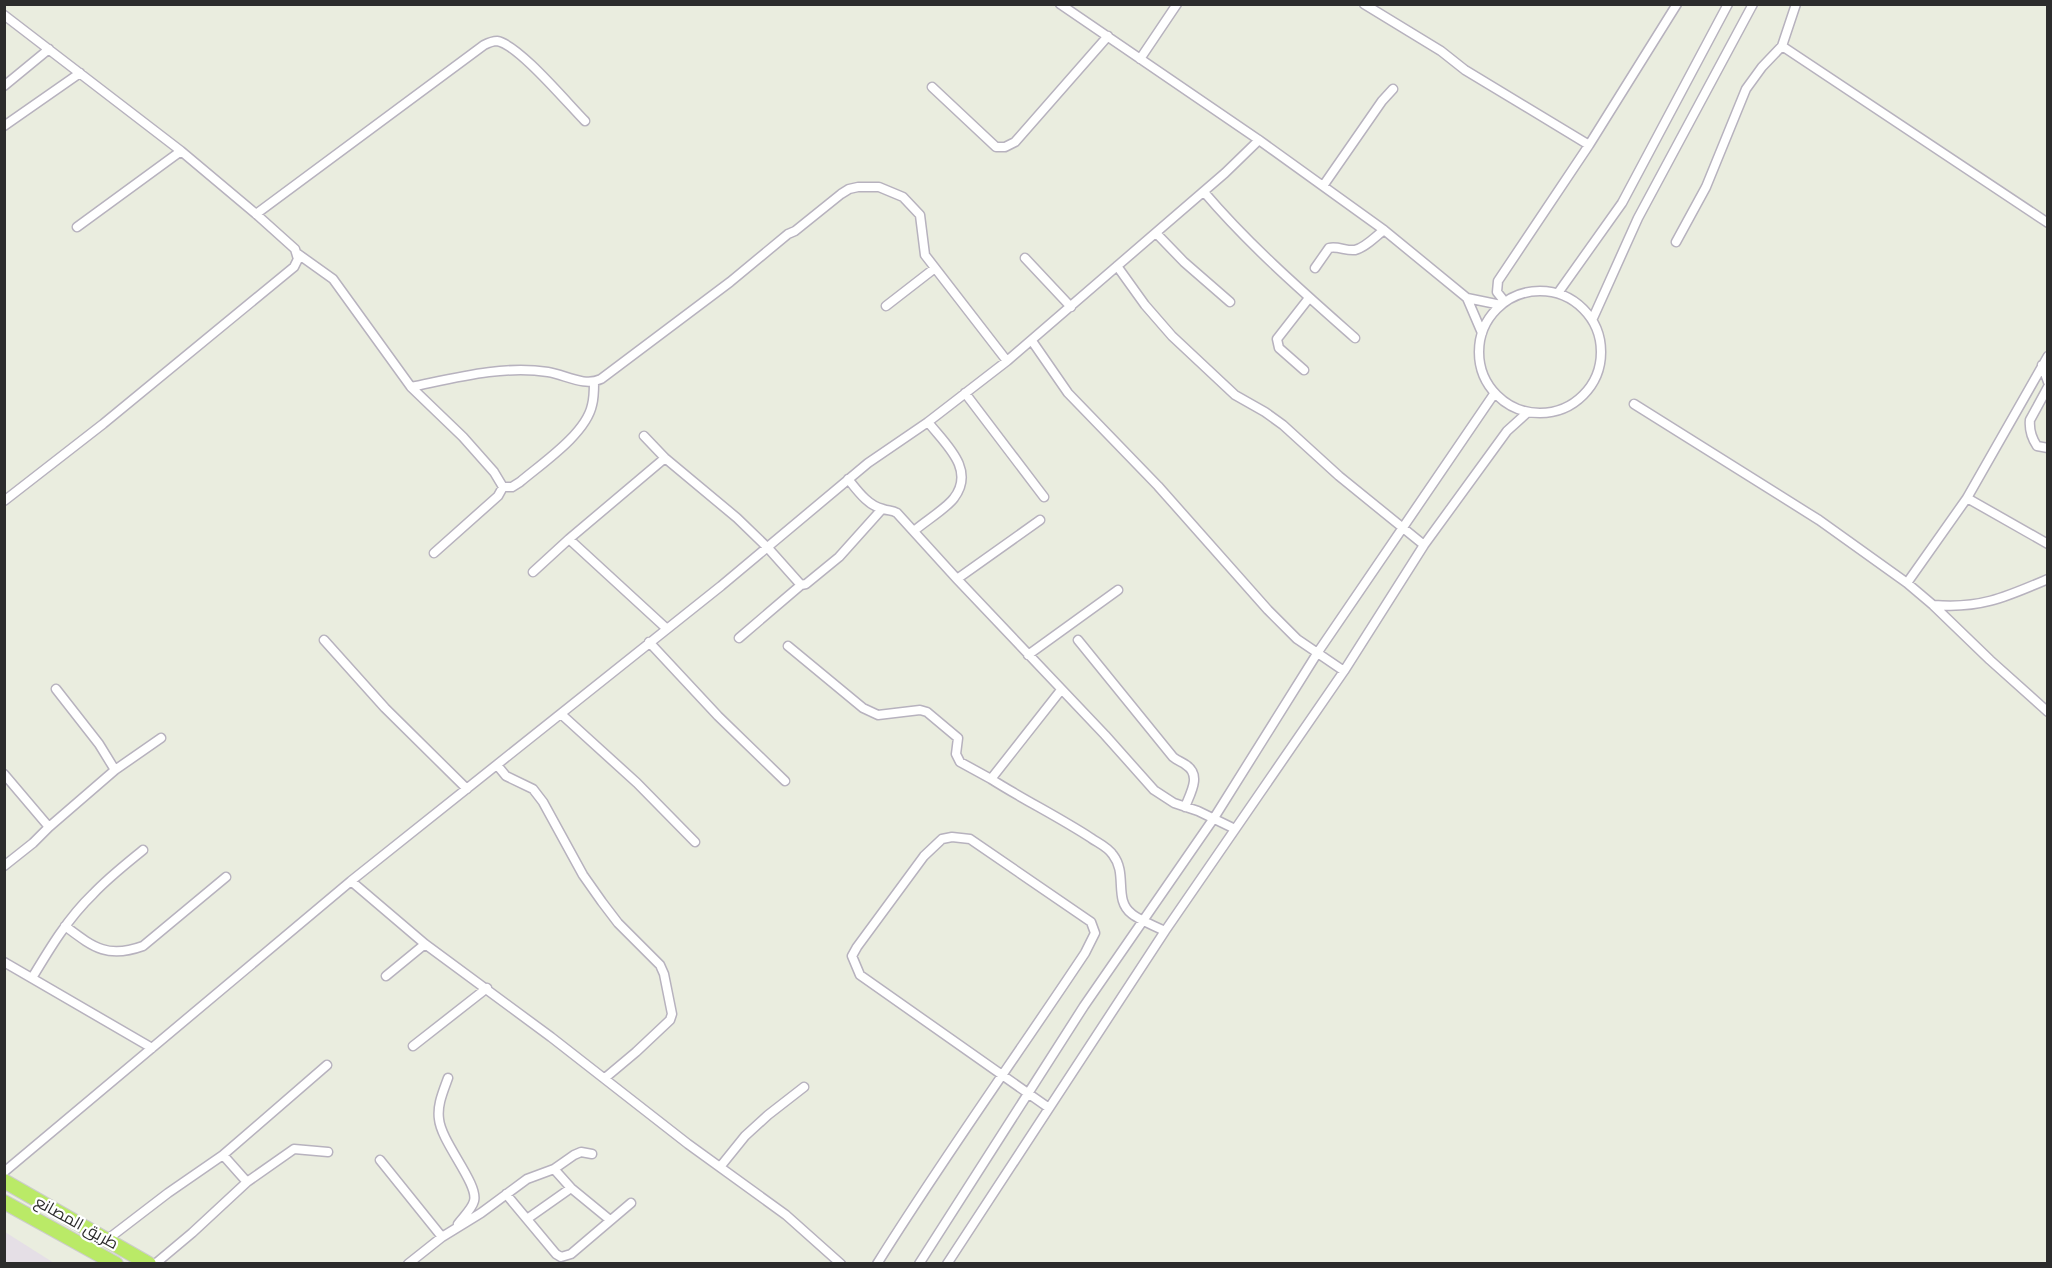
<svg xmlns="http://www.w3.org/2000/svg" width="2052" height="1268" font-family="'PT Sans Narrow',Cairo,sans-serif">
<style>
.industrial{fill:#e5dfe6}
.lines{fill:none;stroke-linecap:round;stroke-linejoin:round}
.street-casing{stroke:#b7b2be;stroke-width:11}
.primary-casing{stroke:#ccc;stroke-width:16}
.street{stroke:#fff;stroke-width:8}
.primary{stroke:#baea67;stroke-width:14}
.labels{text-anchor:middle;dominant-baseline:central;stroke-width:4.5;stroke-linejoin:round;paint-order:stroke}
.street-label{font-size:16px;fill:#2c2c2c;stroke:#fff}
</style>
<rect width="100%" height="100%" fill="#eaeddf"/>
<!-- industrial -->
<path class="industrial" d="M 5,1232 L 54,1263 L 5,1263 Z"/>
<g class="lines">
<defs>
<path id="street" d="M 1060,4 L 1259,140 L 1384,230 L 1467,298 L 1482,333
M 1364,4 L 1441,51 L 1465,70 L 1589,145
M 1796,4 L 1782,46 L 2048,223
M 4,15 L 181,151 L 256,214 L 295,249 L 298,259 L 294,267 L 103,424 L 4,501
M 1140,59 L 1177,4
M 4,86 L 49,49
M 932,87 L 996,147 L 1005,147 L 1015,142 L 1108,36
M 4,126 L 80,73
M 1323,186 L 1382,101 L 1393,89
M 1204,192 C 1249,245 1303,292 1355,338
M 256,214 L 484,45 C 488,43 493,41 497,41 C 518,44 568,104 585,121
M 77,227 L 181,151
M 1156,233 L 1184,262 L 1230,302
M 1676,242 L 1706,187 L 1746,89 L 1762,67 L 1782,46
M 298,254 L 333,279 L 411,387 C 455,378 502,365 548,372 C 566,375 584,387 601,379 L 730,282 L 788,234 L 795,231 L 841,194 L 849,189 L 858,187 L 879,187 L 903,197 L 920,215 L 925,255 L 1007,361
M 1025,258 L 1071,307
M 1117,266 L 1145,305 L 1172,336 L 1235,395 L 1265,412 L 1283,425 L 1339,476 L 1424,545
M 1315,268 L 1329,248 C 1338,246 1346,251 1355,250 C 1365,248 1376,236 1384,230
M1479 352a61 61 0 1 1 122 0a61 61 0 1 1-122 0Z
M 1558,293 L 1622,203 L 1728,4
M 1467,298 L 1501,305
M 1505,302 L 1497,292 L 1498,281 L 1589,145 L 1677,4
M 886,306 L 935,268
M 1593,318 L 1638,218 L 1753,4
M 1032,341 L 1068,393 L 1158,486 L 1268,610 L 1297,639 L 1344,671
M 2042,365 L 2048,382
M 1304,370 L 1279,348 L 1277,339 L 1309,298
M 411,387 L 463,437 L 494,472 L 503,487 L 498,496 L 434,553
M 2048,387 L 2030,420 C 2029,430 2031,437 2037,446 L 2048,448
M 965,393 L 1044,497
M 1634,404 L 1819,520 L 1907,583 L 1933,605 L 1990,660 L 2048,712
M 644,436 L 665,458 L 737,518 L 768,548 L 801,585 L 806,584 L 839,557 L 882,509
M 848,479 C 857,490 868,506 883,509 C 889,511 892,510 897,513 L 957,579 L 1105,735 L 1154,790 L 1174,803 L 1198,811 L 1235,829
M 503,487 L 512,487 L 520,482 C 541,464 586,434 592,405 C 594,398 594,390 594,382
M 1967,498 L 2048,544
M 914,531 C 924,522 947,508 954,498 C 976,469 945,444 928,422
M 569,539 L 667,629
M 533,572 L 569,539 L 665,458
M 957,579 L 1040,520
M 1907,583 L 1967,498 L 2048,356
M 1934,605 C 1980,609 2006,597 2048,579
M 739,638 L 801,585
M 324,640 L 385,708 L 467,789
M 1078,640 L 1173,757 C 1178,761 1182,762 1186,765 C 1202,775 1190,794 1185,807
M 649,642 L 718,716 L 785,781
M 788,646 L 863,708 L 878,715 L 920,710 L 927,712 L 958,738 L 956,754 L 960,762 L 991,779
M 1028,655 L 1118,590
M 56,689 L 99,744 L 115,770
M 1061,690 L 991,779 C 1024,800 1059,817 1091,838 C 1098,843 1108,847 1113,855 C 1128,874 1113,900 1132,914 C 1138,919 1156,927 1165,931
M 561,714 L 637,783 L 695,842
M 497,765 L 506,776 L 533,789 L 543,802 L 583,875 L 602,902 L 618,923 L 660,965 L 664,974 L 672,1014 L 670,1020 L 636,1052 L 605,1078
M 4,774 L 49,827
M 4,866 L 33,843 L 49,827 L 115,770 L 161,738
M 351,881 L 425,944 L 551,1037 L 688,1144 L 786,1215 L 841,1264
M 65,926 C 93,947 107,959 143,946 L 226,877
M 4,962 L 152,1048
M 386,976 L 425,944
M 32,978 C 50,948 68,918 93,894 C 108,878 126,864 143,850
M 413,1046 L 487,988
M 448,1078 C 443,1092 437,1105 439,1119 C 441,1142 479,1184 474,1201 C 472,1209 463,1217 458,1224
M 223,1155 L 247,1182
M 380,1160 L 442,1237
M 720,1167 L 745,1136 L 768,1115 L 804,1087
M 554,1169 L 571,1188 L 610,1220
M 4,1172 L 351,881 L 721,586 L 868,463 L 928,422 L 1007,361 L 1225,173 L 1259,140
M 506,1194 L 556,1254 L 561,1257 L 571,1254 L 631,1203
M 527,1219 L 571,1188
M 108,1239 L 168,1193 L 223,1155 L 327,1065
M 155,1264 L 192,1233 L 247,1182 L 294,1149 L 328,1152
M 408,1264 L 442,1237 L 481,1213 L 527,1179 L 554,1169 L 574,1155 L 581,1152 L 592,1154
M 877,1264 C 943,1158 1016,1057 1085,953 L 1095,933 L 1091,922 L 970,839 L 952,837 L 942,839 L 924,856 L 857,947 L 852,956 L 860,975 L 1049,1108
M 919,1264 L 1084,1006 L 1214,818 L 1318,652 L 1494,394
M 947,1264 L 1165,931 L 1344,671 L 1424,545 L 1507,431 L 1528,412"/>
<path id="primary" d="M 4,1181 L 149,1264
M 4,1202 L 116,1264"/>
</defs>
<!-- street casing -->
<use href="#street" class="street-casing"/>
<!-- primary casing -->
<use href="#primary" class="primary-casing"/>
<!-- street -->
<use href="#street" class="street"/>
<!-- primary -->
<use href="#primary" class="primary"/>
</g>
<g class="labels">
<!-- street labels -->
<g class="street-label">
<text transform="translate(77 1222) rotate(29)">طريق المصانع</text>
</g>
</g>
<!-- border -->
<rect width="2052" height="1268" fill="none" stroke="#2c2c2c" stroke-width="12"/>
</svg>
